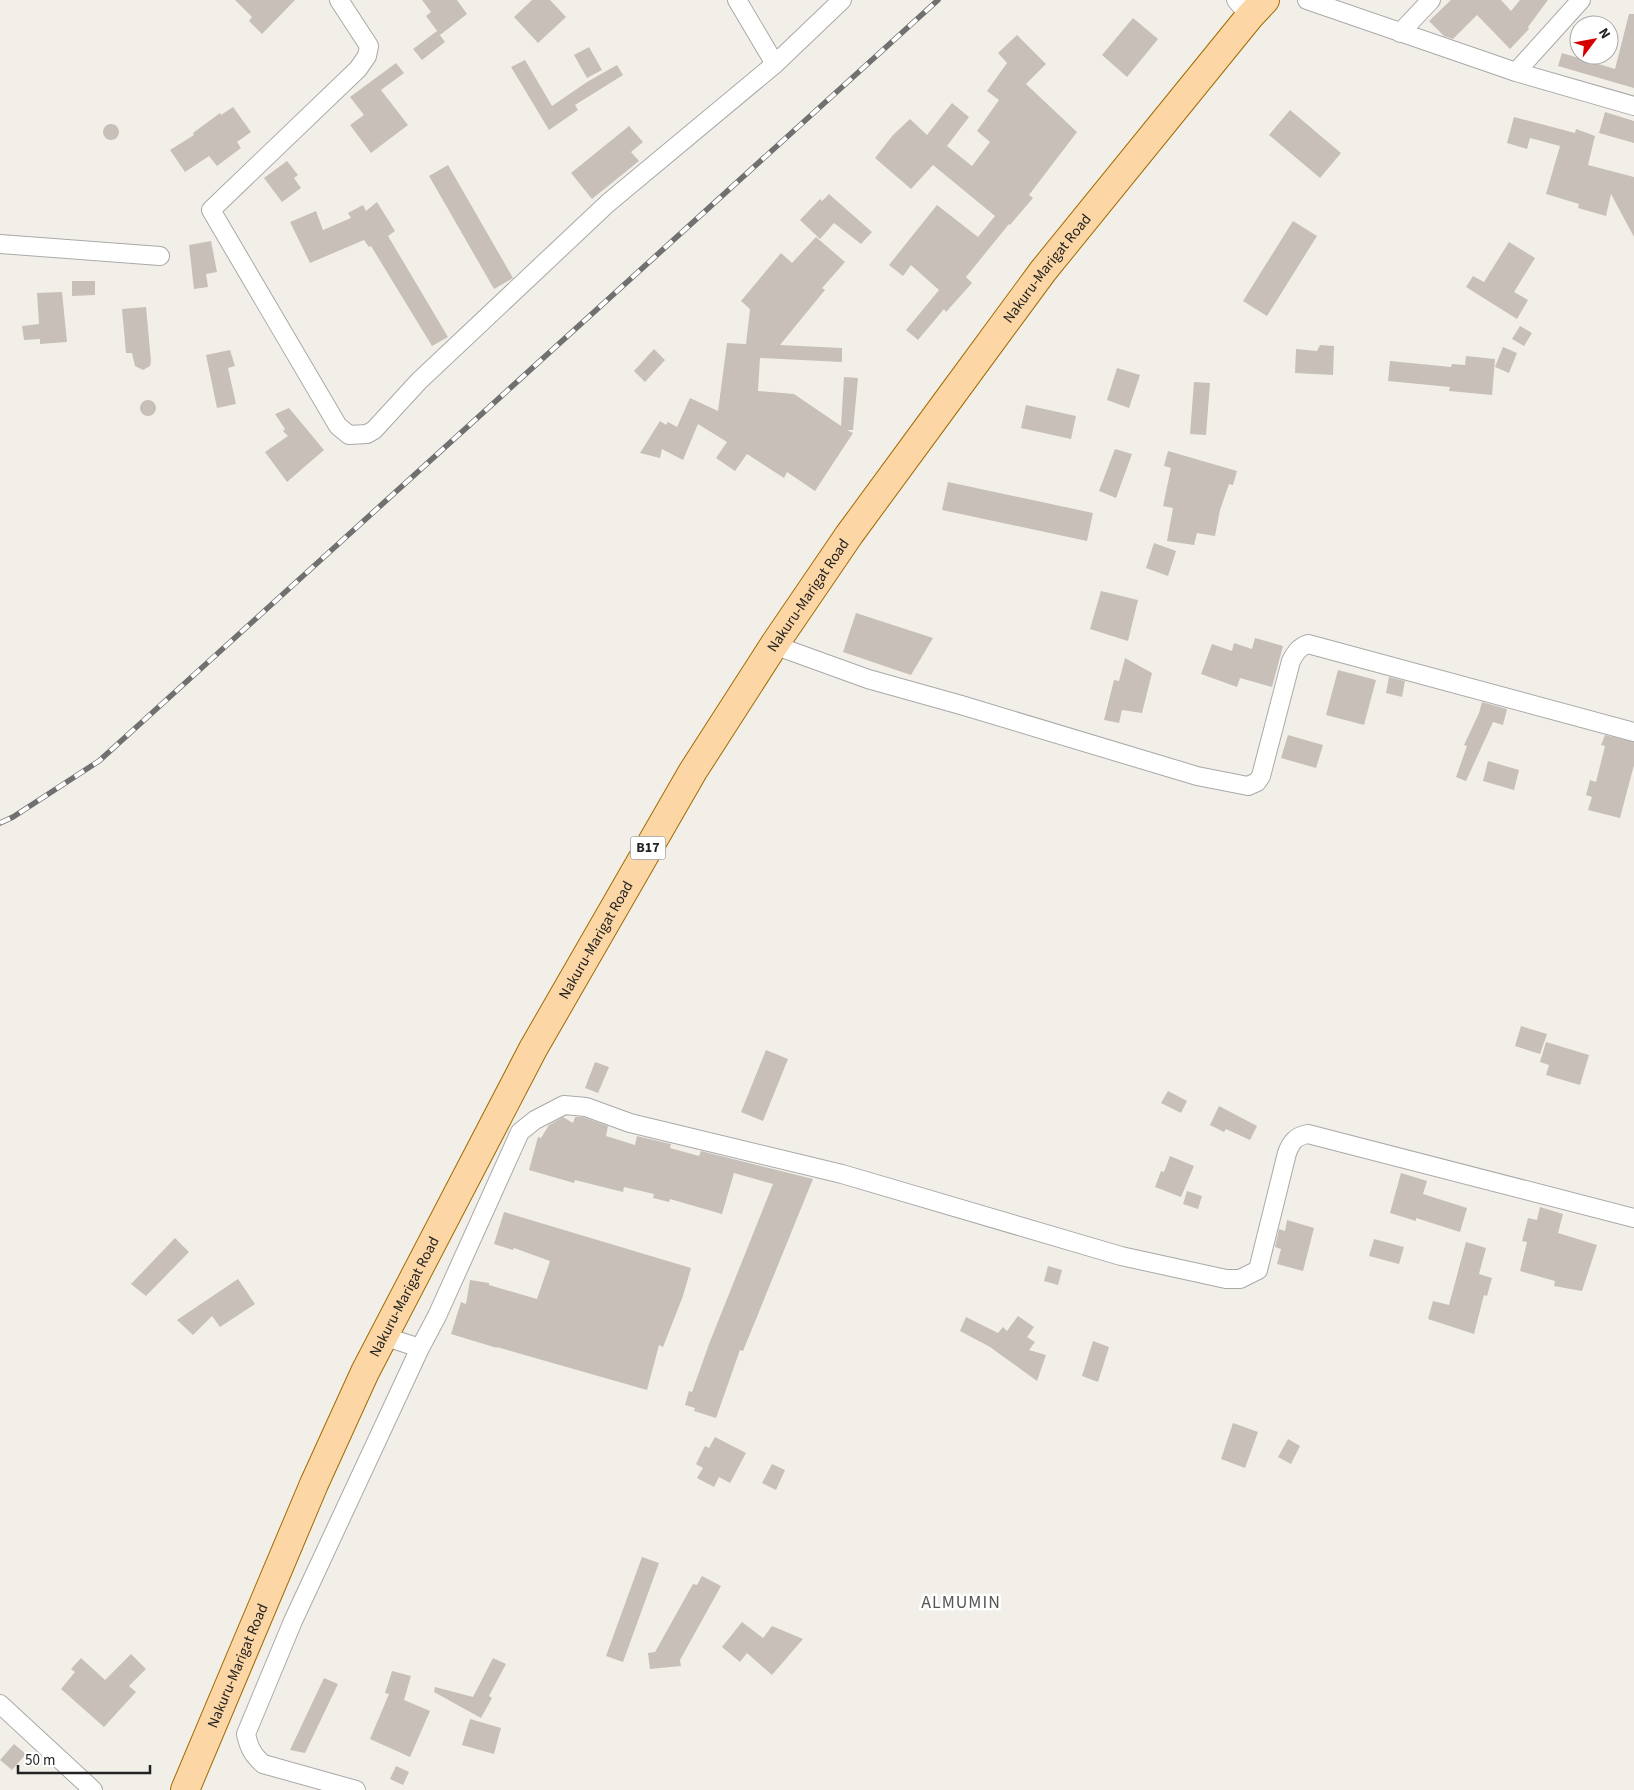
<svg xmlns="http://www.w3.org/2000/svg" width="1634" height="1790" font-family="'Source Sans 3',sans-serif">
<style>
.building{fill:#c7bfb8}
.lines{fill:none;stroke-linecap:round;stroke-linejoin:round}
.minor-casing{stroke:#a9a9a9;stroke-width:20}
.primary-casing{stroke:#a06b00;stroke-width:30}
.minor{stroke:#fff;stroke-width:18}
.primary{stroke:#fcd6a4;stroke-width:28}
.rail-casing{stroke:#707070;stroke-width:5.5}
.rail{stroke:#fff;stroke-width:4;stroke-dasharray:11;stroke-linecap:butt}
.labels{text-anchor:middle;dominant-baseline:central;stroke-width:5;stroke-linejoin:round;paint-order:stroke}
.shield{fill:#fff;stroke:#646464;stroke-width:1}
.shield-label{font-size:14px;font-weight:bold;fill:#222}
.street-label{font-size:15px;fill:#222;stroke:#fff}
.quarter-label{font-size:18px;letter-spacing:1px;fill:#555;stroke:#fff}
</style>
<rect width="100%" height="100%" fill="#f2efe9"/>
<!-- building -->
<path class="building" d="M 235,0 L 295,0 L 262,34 L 249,21 L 252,17 Z
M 422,0 L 457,0 L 467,14 L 440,35 L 426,16 L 431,12 Z
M 532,0 L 550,0 L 566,17 L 538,43 L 514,17 Z
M 1451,0 L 1501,0 L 1511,11 L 1520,0 L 1548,0 L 1528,27 L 1529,29 L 1510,49 L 1477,15 L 1453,39 L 1444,36 L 1429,21 Z
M 1629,14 L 1634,14 L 1634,88 L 1558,66 L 1562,53 L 1615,69 Z
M 1133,18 L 1158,39 L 1127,77 L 1102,55 Z
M 437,31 L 445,42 L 422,60 L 413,49 Z
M 1017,35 L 1046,64 L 1026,84 L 1077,132 L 1029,195 L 1033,198 L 1010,225 L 1009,224 L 966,277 L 972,283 L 946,312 L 944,309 L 918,340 L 906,330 L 939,290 L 911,265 L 903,276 L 889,265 L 937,205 L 978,237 L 995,216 L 933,165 L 911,189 L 875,158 L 893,135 L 910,119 L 927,135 L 952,103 L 969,117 L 947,146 L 972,166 L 990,142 L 977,131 L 999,100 L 987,91 L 1007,63 L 998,53 Z
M 589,47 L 602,70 L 587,78 L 574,55 Z
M 525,60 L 552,106 L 587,82 L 617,65 L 623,75 L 575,105 L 578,110 L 549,130 L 511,67 Z
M 396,63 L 404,73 L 381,90 L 408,125 L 371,153 L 350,125 L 364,115 L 350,97 Z
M 233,107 L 251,132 L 237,142 L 241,148 L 217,166 L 209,156 L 185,172 L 170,150 L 194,135 L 193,133 L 220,113 L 221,115 Z
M 1290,110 L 1341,153 L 1320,178 L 1269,135 Z
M 1605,112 L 1634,121 L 1634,143 L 1599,133 Z
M 1514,117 L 1575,133 L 1576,129 L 1595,136 L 1588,165 L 1634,177 L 1634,237 L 1611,194 L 1606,216 L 1578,208 L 1579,204 L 1546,194 L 1560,146 L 1530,138 L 1527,149 L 1507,143 Z
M103 132a8 8 0 1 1 16 0a8 8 0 1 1-16 0Z
M 629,126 L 643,142 L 631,152 L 639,161 L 592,199 L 571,173 Z
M 287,161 L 298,175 L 294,178 L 301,188 L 282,202 L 264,178 Z
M 448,165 L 513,278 L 494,289 L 429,176 Z
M 829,194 L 872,232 L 861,244 L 834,223 L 820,239 L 800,220 L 820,199 L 822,201 Z
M 377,202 L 395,231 L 388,236 L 448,337 L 432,346 L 371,246 L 369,247 L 364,240 L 310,263 L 290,222 L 316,211 L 323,230 L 351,218 L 348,213 L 363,205 L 366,211 Z
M 1293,221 L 1317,236 L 1267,316 L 1243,301 Z
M 816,237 L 845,262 L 822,288 L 825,290 L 780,345 L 842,348 L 842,362 L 760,358 L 758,391 L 794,394 L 841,426 L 844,377 L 858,378 L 853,430 L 847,430 L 853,433 L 815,491 L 787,472 L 784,478 L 747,454 L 735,471 L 716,458 L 727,442 L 698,424 L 683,460 L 662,449 L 660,458 L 640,453 L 660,421 L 666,425 L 668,422 L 677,427 L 690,398 L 718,411 L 727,343 L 746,344 L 750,309 L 741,301 L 781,253 L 792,263 Z
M 211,241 L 217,272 L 206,274 L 208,287 L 194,289 L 189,245 Z
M 1509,242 L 1535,258 L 1514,292 L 1528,300 L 1517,319 L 1466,287 L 1473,276 L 1484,282 Z
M 72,281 L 95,281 L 95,295 L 72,296 Z
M 62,292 L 67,342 L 40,344 L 40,339 L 24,340 L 22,326 L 39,324 L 37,293 Z
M 146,307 L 151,361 L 150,366 L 143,370 L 135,366 L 132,353 L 126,353 L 122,309 Z
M 1520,326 L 1532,333 L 1524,346 L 1512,339 Z
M 1320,345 L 1334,346 L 1333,375 L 1295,373 L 1296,349 L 1317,351 Z
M 1503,347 L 1517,353 L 1509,373 L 1495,367 Z
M 654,349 L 665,360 L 645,382 L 634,371 Z
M 230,350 L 235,366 L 228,368 L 236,404 L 217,408 L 206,355 Z
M 1466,356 L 1495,359 L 1492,395 L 1449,391 L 1450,387 L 1388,381 L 1390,361 L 1451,367 L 1452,364 L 1465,365 Z
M 1117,368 L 1140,375 L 1129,408 L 1107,400 Z
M 1194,382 L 1210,383 L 1206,435 L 1190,434 Z
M140 408a8 8 0 1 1 16 0a8 8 0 1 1-16 0Z
M 1026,405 L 1076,416 L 1071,439 L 1021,428 Z
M 289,408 L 324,450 L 287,482 L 265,452 L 288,436 L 283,431 L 285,429 L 275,414 Z
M 1115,449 L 1132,454 L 1116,498 L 1099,491 Z
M 1168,451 L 1237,471 L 1233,485 L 1229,484 L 1220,510 L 1215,536 L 1197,533 L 1194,545 L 1167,541 L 1173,508 L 1163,506 L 1171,468 L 1164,466 Z
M 948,482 L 1093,513 L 1087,541 L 942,510 Z
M 1154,543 L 1176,551 L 1168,576 L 1146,568 Z
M 1101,591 L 1138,600 L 1128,641 L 1090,629 Z
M 856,613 L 933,638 L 911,675 L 843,652 Z
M 1255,638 L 1283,646 L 1272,687 L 1240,678 L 1237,687 L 1201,674 L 1212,644 L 1232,651 L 1234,643 L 1252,649 Z
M 1125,658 L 1152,673 L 1142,713 L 1122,710 L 1119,723 L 1104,720 L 1114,680 L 1119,681 Z
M 1338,670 L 1376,680 L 1364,725 L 1326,715 Z
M 1389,677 L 1405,681 L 1402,697 L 1386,693 Z
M 1482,702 L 1507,709 L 1503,725 L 1493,722 L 1466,781 L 1456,777 L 1467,746 L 1464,745 L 1479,713 Z
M 1288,735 L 1323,745 L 1316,768 L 1281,758 Z
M 1605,735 L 1634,742 L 1634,765 L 1620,818 L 1588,810 L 1592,797 L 1586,795 L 1590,780 L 1596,782 L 1605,746 L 1601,745 Z
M 1488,761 L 1519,770 L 1514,790 L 1483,781 Z
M 1521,1026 L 1547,1034 L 1540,1054 L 1515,1046 Z
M 1546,1042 L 1589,1055 L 1580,1085 L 1546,1075 L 1549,1065 L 1540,1062 Z
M 766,1050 L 788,1059 L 763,1121 L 741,1112 Z
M 595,1062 L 609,1067 L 598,1093 L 585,1088 Z
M 1168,1091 L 1187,1101 L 1181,1113 L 1161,1103 Z
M 1219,1106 L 1257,1126 L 1250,1140 L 1226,1129 L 1224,1132 L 1210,1125 Z
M 563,1117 L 573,1123 L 575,1117 L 583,1117 L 608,1126 L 606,1136 L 635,1145 L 637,1136 L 671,1144 L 670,1148 L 699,1156 L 701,1151 L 813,1179 L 743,1351 L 740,1350 L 716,1418 L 694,1411 L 695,1408 L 685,1405 L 689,1391 L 692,1392 L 709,1344 L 773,1184 L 734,1173 L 722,1214 L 670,1199 L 669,1202 L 653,1198 L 654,1194 L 624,1187 L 623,1192 L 575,1180 L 574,1183 L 529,1170 L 538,1137 L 541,1138 L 549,1125 Z
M 1170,1156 L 1194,1166 L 1181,1197 L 1155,1187 L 1161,1171 L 1164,1172 Z
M 1401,1173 L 1427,1181 L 1423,1194 L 1467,1208 L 1460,1232 L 1416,1218 L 1416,1221 L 1390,1213 Z
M 1187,1191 L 1202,1196 L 1198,1209 L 1183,1204 Z
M 1540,1207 L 1563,1214 L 1558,1233 L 1597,1245 L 1582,1291 L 1554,1286 L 1555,1281 L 1520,1271 L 1527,1242 L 1522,1241 L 1528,1218 L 1537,1220 Z
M 504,1212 L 691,1268 L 683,1296 L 663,1347 L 659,1345 L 647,1390 L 497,1347 L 497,1348 L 451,1334 L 461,1302 L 466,1304 L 470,1280 L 489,1283 L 489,1285 L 537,1299 L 550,1261 L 514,1248 L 513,1250 L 494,1244 Z
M 1287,1220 L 1314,1228 L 1303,1271 L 1277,1264 L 1281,1249 L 1275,1247 L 1279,1229 L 1285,1231 Z
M 175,1238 L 189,1252 L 146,1296 L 131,1284 Z
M 1374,1239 L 1404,1247 L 1399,1264 L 1369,1256 Z
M 1466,1242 L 1486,1248 L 1479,1274 L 1492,1278 L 1487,1296 L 1484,1295 L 1474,1334 L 1428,1319 L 1433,1301 L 1449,1305 Z
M 1048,1266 L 1062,1270 L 1058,1285 L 1044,1281 Z
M 238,1279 L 255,1304 L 220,1327 L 212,1316 L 193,1335 L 177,1320 Z
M 1018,1316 L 1034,1327 L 1027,1337 L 1035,1342 L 1029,1350 L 1046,1355 L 1037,1381 L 990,1347 L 960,1331 L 966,1317 L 998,1333 L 1003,1327 L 1007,1331 Z
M 1093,1341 L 1109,1347 L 1098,1382 L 1082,1376 Z
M 1233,1423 L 1258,1432 L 1245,1468 L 1221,1459 Z
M 715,1437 L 746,1453 L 730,1483 L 719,1477 L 714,1487 L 697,1478 L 703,1468 L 696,1464 L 705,1446 L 709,1448 Z
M 1288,1439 L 1300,1446 L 1291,1464 L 1278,1457 Z
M 772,1464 L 785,1470 L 776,1490 L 762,1483 Z
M 642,1557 L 659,1563 L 623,1662 L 606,1656 Z
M 702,1576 L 721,1586 L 680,1660 L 681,1666 L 650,1669 L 648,1653 L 655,1652 L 693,1584 L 697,1585 Z
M 742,1622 L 763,1638 L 772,1626 L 803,1639 L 772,1675 L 747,1653 L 740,1662 L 722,1647 Z
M 131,1654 L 146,1669 L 129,1686 L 136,1692 L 104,1727 L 61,1689 L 75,1672 L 71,1669 L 81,1658 L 105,1680 Z
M 493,1658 L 506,1664 L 489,1696 L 492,1698 L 481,1718 L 434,1692 L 435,1687 L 473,1697 Z
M 392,1671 L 411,1676 L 404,1700 L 430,1711 L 410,1757 L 370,1739 L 389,1694 L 385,1693 Z
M 324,1678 L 338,1684 L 305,1753 L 290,1750 Z
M 470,1719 L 501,1728 L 494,1754 L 462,1745 Z
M 14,1744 L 26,1754 L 12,1770 L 0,1760 Z
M 396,1766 L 409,1772 L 403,1785 L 390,1779 Z"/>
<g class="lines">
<defs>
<path id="minor" d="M 339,0 L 369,46 L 367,56 L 358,69 L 211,210 L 338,426 L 349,435 L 367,434 L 374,430 L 419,381 L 608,203 L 775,64 L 842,0
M 737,0 L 775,64
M 1236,0 L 1250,16
M 1307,0 L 1516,72 L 1581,0
M 1400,33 L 1431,0
M 1516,72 L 1634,106
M 0,244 L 160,256
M 774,645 L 868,679 L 961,705 L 1197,776 L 1248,786 L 1257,782 L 1261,776 L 1291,661 C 1295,653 1299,647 1308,644 L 1634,732
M 383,1336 L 420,1348 L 437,1316 L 520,1132 L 535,1120 L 564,1105 L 586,1107 L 630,1123 L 842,1174 L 1121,1256 L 1226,1279 L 1240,1279 L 1258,1270 L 1287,1153 C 1291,1142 1296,1136 1308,1134 L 1634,1218
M 0,1704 L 93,1790
M 356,1790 L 263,1764 C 253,1755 249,1748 246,1734 L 293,1621 L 420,1348"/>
<g id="primary">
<path id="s1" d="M 185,1790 L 314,1484 L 365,1372 L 533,1049 L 693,771 L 774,645 L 849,535 L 954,392 L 1043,271 L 1250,16 L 1265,0"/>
</g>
</defs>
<!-- minor casing -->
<use href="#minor" class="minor-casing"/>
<!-- primary casing -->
<use href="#primary" class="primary-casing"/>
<!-- minor -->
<use href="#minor" class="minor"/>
<!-- primary -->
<use href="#primary" class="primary"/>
<defs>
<path id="rail" d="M 0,823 L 13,817 L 99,761 L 938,0"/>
</defs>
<!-- rail casing -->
<use href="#rail" class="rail-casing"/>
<!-- rail -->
<use href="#rail" class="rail"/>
</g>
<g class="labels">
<!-- shield labels -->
<rect class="shield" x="630.5" y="836.5" width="35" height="23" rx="4"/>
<g class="shield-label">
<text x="648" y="848">B17</text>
</g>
<!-- street labels -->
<g class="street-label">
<text stroke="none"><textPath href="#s1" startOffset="1755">Nakuru-Marigat Road</textPath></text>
<text stroke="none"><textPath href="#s1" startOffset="1350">Nakuru-Marigat Road</textPath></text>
<text stroke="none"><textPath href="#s1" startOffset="945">Nakuru-Marigat Road</textPath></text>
<text stroke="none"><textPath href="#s1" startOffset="540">Nakuru-Marigat Road</textPath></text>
<text stroke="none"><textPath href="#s1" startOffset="135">Nakuru-Marigat Road</textPath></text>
</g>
<!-- quarter labels -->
<g class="quarter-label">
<text x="961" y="1602">ALMUMIN</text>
</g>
</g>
<!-- north arrow -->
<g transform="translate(1594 40) rotate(58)"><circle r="24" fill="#ffffff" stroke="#a7a7a7"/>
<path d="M0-4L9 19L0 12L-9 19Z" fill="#d40000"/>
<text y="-8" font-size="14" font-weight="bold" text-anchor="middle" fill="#222222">N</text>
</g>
<!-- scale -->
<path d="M18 1765v8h132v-8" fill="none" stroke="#222222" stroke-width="2.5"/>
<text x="25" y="1765" font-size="15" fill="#222222" stroke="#ffffff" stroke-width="4" paint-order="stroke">50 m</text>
</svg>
